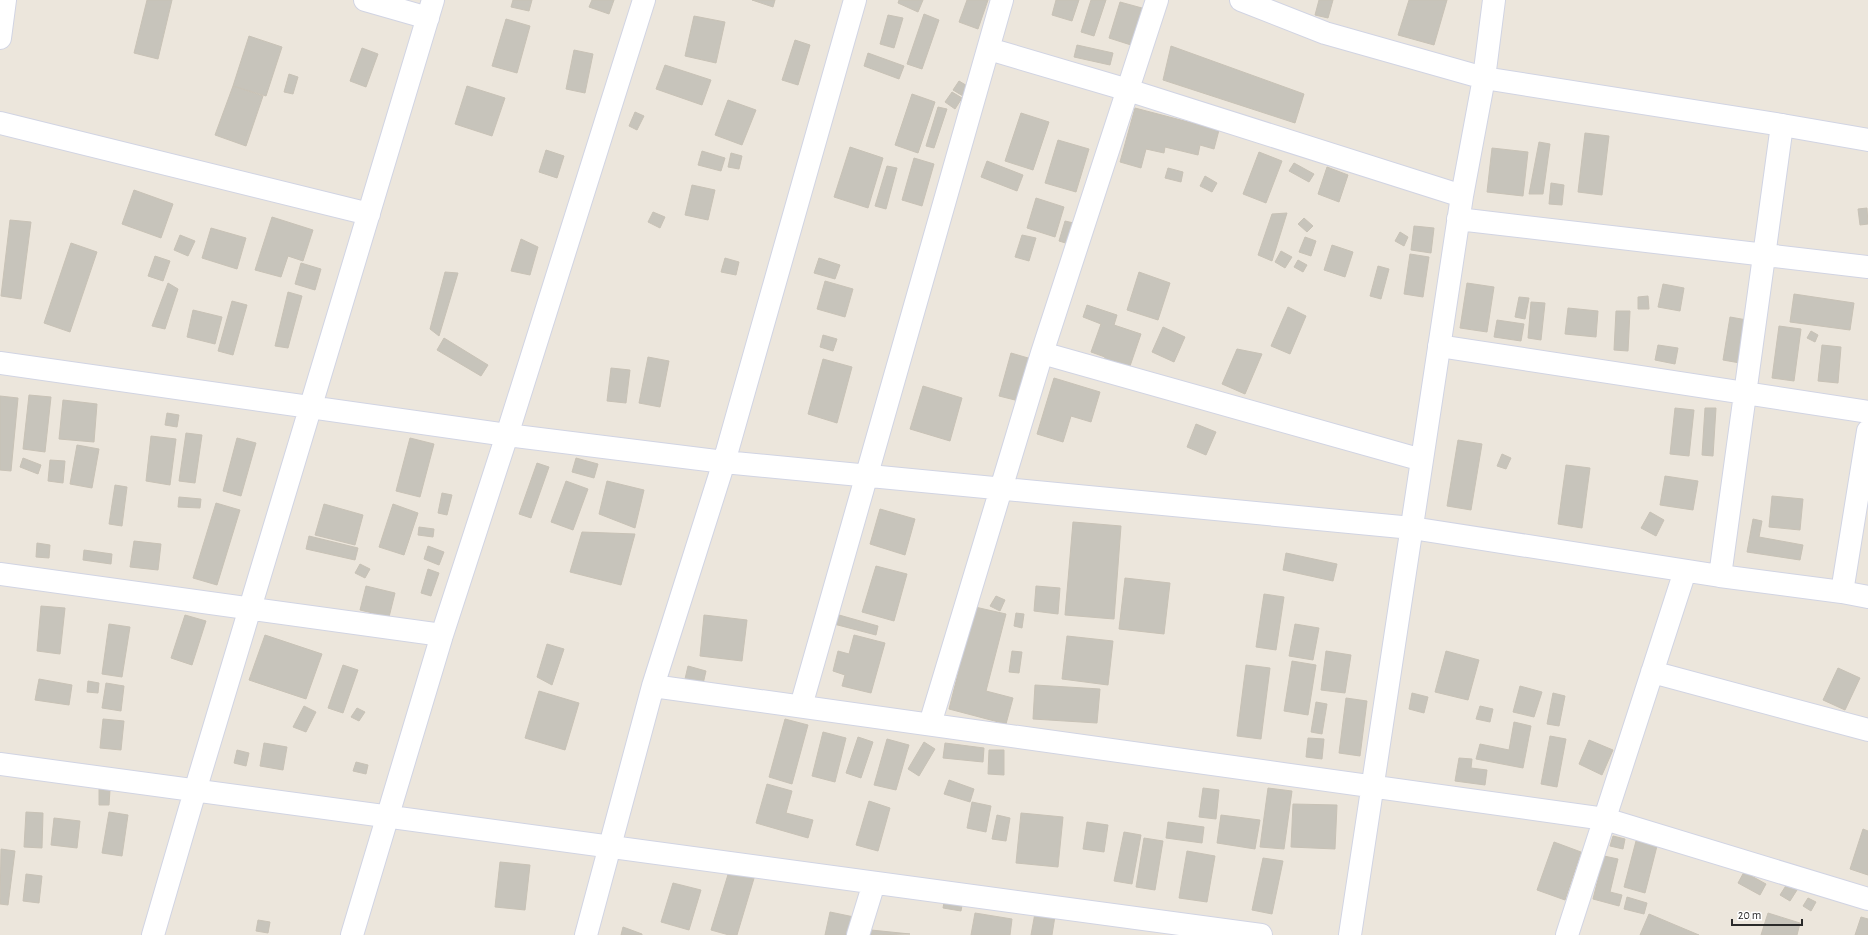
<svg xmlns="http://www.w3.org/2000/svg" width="1868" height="935" font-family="'Alegreya Sans',sans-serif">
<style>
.building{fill:#c7c4bb;stroke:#c8c2b6}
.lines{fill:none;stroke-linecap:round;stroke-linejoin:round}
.minor-casing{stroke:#d1d4e3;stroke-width:24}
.minor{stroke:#fff;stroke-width:22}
</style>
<rect width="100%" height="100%" fill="#ece6dc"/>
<!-- building -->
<path class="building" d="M 147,0 L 172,0 L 158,59 L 134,53 Z
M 513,0 L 532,0 L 529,11 L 511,7 Z
M 592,0 L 614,0 L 609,14 L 589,7 Z
M 752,0 L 775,0 L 773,7 Z
M 899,0 L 923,0 L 918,12 L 898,3 Z
M 967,0 L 988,0 L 978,29 L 959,22 Z
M 1056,0 L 1079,0 L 1072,21 L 1052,15 Z
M 1091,0 L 1106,0 L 1094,36 L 1081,32 Z
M 1319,0 L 1333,0 L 1328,18 L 1315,15 Z
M 1409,0 L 1447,0 L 1434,45 L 1398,35 Z
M 1120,2 L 1142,8 L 1131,45 L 1109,38 Z
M 924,14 L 939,20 L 922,69 L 907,64 Z
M 888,15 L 903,18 L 894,48 L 880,44 Z
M 694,16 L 725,22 L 716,63 L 685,56 Z
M 506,19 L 530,26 L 517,73 L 492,66 Z
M 249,36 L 282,47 L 266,96 L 233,86 Z
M 795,40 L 810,45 L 798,85 L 782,80 Z
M 1077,45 L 1113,53 L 1110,65 L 1074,57 Z
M 1171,46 L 1304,94 L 1295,123 L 1163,80 Z
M 362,48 L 378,54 L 366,87 L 350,81 Z
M 574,50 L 593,54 L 585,93 L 566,89 Z
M 868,53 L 904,66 L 899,79 L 864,66 Z
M 665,65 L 711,80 L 702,105 L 656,89 Z
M 289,74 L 298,77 L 293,94 L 284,92 Z
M 959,81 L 969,87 L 963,96 L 953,90 Z
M 233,86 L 263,96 L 246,146 L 215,135 Z
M 467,86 L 505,98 L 492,136 L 455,124 Z
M 952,92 L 962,98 L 955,109 L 945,102 Z
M 912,94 L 935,102 L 918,153 L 895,145 Z
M 728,100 L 756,110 L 742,145 L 715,135 Z
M 938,107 L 947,109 L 934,148 L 926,146 Z
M 1135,108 L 1219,130 L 1214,149 L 1200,145 L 1198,155 L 1165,147 L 1164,153 L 1146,149 L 1141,168 L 1120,162 Z
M 635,112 L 644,116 L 637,130 L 629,126 Z
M 1021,113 L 1049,122 L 1033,170 L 1005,161 Z
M 1585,133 L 1609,136 L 1602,195 L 1578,192 Z
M 1058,140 L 1089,149 L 1076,192 L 1045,183 Z
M 1539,142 L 1550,144 L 1543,194 L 1529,194 Z
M 850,147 L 883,158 L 868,208 L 834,197 Z
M 1492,148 L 1528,152 L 1523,196 L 1487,192 Z
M 546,150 L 564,156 L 557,178 L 539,172 Z
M 702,151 L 725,158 L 721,171 L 698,165 Z
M 1259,152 L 1282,161 L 1266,203 L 1243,194 Z
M 731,153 L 742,156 L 739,169 L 728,167 Z
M 914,158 L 934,164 L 922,206 L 902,200 Z
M 987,161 L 1023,175 L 1017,191 L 981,177 Z
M 1294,163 L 1314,174 L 1309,182 L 1289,171 Z
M 887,166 L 897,168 L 886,209 L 875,206 Z
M 1327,167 L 1348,175 L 1339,202 L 1318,194 Z
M 1168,168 L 1183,172 L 1181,182 L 1165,178 Z
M 1205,176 L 1217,183 L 1212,192 L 1200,186 Z
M 1551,183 L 1564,185 L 1562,205 L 1549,204 Z
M 692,185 L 715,190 L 708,220 L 685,215 Z
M 134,190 L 173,204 L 161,238 L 122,224 Z
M 1036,198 L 1064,207 L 1055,237 L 1027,228 Z
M 1867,208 L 1868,224 L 1860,225 L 1858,209 Z
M 653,212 L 665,217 L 660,228 L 648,222 Z
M 1287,213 L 1272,261 L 1258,255 L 1272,214 Z
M 272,217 L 313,230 L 303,261 L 288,256 L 281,277 L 255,270 Z
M 1304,218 L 1313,226 L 1307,232 L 1298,224 Z
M 10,220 L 31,222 L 21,299 L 1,296 Z
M 1065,221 L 1078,224 L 1072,245 L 1059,241 Z
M 1414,226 L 1434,228 L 1431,253 L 1411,250 Z
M 211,228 L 246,238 L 237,269 L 202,258 Z
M 1400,232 L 1408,237 L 1404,246 L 1395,241 Z
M 180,235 L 195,241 L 188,256 L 174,250 Z
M 1022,235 L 1036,238 L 1029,261 L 1015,257 Z
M 1305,237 L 1316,241 L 1311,256 L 1299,252 Z
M 521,239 L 538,247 L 530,275 L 511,271 Z
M 71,243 L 97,252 L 70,332 L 44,323 Z
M 1332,245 L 1353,252 L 1345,277 L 1324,270 Z
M 1281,251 L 1292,257 L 1285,268 L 1275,262 Z
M 1410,254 L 1429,257 L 1423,297 L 1404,294 Z
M 155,256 L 170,261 L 163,281 L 148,276 Z
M 725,258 L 739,262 L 736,275 L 721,272 Z
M 819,258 L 840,265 L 835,279 L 814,273 Z
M 1298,260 L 1307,265 L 1303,272 L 1294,267 Z
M 301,263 L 321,269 L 315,290 L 295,284 Z
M 1378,266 L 1389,269 L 1381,299 L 1370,296 Z
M 445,272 L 458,273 L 439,336 L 430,329 Z
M 1139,272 L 1170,283 L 1158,320 L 1127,310 Z
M 825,281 L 853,289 L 845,317 L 817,309 Z
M 168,283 L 178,289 L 165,329 L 152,326 Z
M 1467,283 L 1494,287 L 1487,332 L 1460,328 Z
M 1663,284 L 1684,288 L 1680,311 L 1658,307 Z
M 288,292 L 302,296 L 288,348 L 275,346 Z
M 1794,294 L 1854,303 L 1850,330 L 1790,322 Z
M 1648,296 L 1649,309 L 1638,309 L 1638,297 Z
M 1519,297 L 1529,298 L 1525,319 L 1515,317 Z
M 232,301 L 247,305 L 233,355 L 218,351 Z
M 1531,302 L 1545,303 L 1541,340 L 1528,338 Z
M 1087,305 L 1117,315 L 1114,325 L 1141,334 L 1129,369 L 1104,361 L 1105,357 L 1091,352 L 1101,324 L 1083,317 Z
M 1288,307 L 1306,316 L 1290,354 L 1271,346 Z
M 1568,308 L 1598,311 L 1596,337 L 1565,334 Z
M 193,310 L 222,317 L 215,344 L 187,337 Z
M 1616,311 L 1630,311 L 1628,351 L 1614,350 Z
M 1730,317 L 1747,320 L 1740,363 L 1723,360 Z
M 1497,320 L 1524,324 L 1521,341 L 1494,337 Z
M 1779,326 L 1801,329 L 1794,381 L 1772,378 Z
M 1163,327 L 1185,337 L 1174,362 L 1152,352 Z
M 1811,331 L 1818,335 L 1815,342 L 1807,338 Z
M 823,335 L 837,339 L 833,351 L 820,347 Z
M 444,338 L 488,365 L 481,376 L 437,350 Z
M 1658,345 L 1678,348 L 1675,364 L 1655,360 Z
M 1822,345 L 1841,347 L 1838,383 L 1818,381 Z
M 1237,349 L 1262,354 L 1245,394 L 1222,384 Z
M 1011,353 L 1035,360 L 1023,402 L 999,396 Z
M 648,357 L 669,361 L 660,407 L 639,403 Z
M 823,359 L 852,367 L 837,423 L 808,414 Z
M 611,368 L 630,370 L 626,403 L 607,401 Z
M 1054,378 L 1100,392 L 1091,422 L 1071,416 L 1063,442 L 1037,434 Z
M 923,386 L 962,398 L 950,441 L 910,429 Z
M 29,395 L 51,397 L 45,452 L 23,449 Z
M 0,396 L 18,398 L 11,471 L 0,470 Z
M 63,400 L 97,404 L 94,442 L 59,439 Z
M 1675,408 L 1694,410 L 1689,456 L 1670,454 Z
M 1705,408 L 1716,408 L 1713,456 L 1702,455 Z
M 167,413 L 179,415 L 177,427 L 165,425 Z
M 1196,424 L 1216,432 L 1206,455 L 1187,447 Z
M 186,433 L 202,435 L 195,483 L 179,481 Z
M 151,436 L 176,439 L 170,485 L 146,481 Z
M 237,438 L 256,443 L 241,496 L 223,491 Z
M 410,438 L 434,444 L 420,497 L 396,491 Z
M 1458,440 L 1482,444 L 1471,510 L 1447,506 Z
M 77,445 L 99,449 L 92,488 L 70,484 Z
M 1502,454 L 1511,458 L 1506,469 L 1497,466 Z
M 23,458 L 41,465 L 38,474 L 20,467 Z
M 576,458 L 598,464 L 594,478 L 572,472 Z
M 50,460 L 65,461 L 63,483 L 48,481 Z
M 537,463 L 549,467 L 531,518 L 519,514 Z
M 1566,465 L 1590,468 L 1582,528 L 1558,524 Z
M 1665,476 L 1698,481 L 1693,510 L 1660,505 Z
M 566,481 L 588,489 L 573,530 L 551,522 Z
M 607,481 L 644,490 L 635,528 L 599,514 Z
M 115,485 L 127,487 L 122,526 L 109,524 Z
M 442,493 L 452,495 L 447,515 L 438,513 Z
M 1772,496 L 1803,499 L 1800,530 L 1769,527 Z
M 179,497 L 201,499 L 200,508 L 178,507 Z
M 216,503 L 240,510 L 217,585 L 193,578 Z
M 324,504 L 363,515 L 355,545 L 315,535 Z
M 393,504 L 418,513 L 404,555 L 379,547 Z
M 880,509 L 915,519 L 905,555 L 870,544 Z
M 1650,512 L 1664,520 L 1656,536 L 1641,528 Z
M 1753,519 L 1762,521 L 1759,537 L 1803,545 L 1800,560 L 1747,552 Z
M 1073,522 L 1121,526 L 1114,619 L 1065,615 Z
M 419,527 L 434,529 L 433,537 L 418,535 Z
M 582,532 L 635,534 L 621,585 L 570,572 Z
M 309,536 L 358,548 L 355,560 L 306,549 Z
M 134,541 L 161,544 L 158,570 L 130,567 Z
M 37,543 L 50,545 L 49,558 L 36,557 Z
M 428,546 L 444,552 L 439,565 L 424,559 Z
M 84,550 L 112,554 L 111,564 L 83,560 Z
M 1286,553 L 1337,564 L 1333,581 L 1283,570 Z
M 360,564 L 370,569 L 365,578 L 355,573 Z
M 876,566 L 907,574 L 894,621 L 862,612 Z
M 428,569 L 439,573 L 431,596 L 421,593 Z
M 1125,578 L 1170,583 L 1164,634 L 1119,629 Z
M 366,586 L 395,593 L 389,617 L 360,610 Z
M 1036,586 L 1060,588 L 1058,614 L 1034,611 Z
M 1264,594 L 1284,597 L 1276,650 L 1256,647 Z
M 996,596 L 1005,600 L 1000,611 L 990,606 Z
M 41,606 L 65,608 L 60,654 L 37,651 Z
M 975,607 L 1006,614 L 986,691 L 1013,698 L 1006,724 L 949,709 Z
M 832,613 L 878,626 L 876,635 L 830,623 Z
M 1016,613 L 1024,614 L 1022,628 L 1014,626 Z
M 185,615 L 206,621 L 192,665 L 171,658 Z
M 704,615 L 747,620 L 742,661 L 700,656 Z
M 109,624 L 130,627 L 122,677 L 102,674 Z
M 1295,624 L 1319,628 L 1313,660 L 1289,656 Z
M 265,635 L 322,654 L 306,699 L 249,680 Z
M 854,635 L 885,643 L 871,693 L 842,686 L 845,675 L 833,671 L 838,651 L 849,654 Z
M 1067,636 L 1113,641 L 1108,685 L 1062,679 Z
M 547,644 L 564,649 L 552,685 L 537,677 Z
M 1012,651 L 1022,652 L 1019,673 L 1009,672 Z
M 1326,651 L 1351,655 L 1345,693 L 1321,690 Z
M 1446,651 L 1479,660 L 1468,700 L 1435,692 Z
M 1292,661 L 1316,665 L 1308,715 L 1284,711 Z
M 343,665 L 358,670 L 343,713 L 328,708 Z
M 1246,665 L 1270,668 L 1261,739 L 1237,736 Z
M 688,666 L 706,671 L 703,684 L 685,679 Z
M 1838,668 L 1860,678 L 1845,710 L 1823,700 Z
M 39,679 L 72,685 L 69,705 L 35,700 Z
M 88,681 L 99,683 L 98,693 L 87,692 Z
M 106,683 L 124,686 L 121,711 L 102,708 Z
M 1035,685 L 1100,689 L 1097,723 L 1033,719 Z
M 1520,686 L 1542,692 L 1534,717 L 1513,712 Z
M 539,691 L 579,703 L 565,750 L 525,738 Z
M 1412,693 L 1428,697 L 1424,713 L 1409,709 Z
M 1553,693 L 1565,696 L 1559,726 L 1547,724 Z
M 1346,698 L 1367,701 L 1360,756 L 1339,753 Z
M 1316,702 L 1327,704 L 1322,734 L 1311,732 Z
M 304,706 L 316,712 L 306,732 L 293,727 Z
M 1480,706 L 1493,709 L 1490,722 L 1476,719 Z
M 357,708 L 365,712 L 359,721 L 351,717 Z
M 103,719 L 124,721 L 121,750 L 100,748 Z
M 785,719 L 808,725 L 792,784 L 769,777 Z
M 1514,722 L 1531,726 L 1523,768 L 1476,759 L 1480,744 L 1509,750 Z
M 823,732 L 846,738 L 835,782 L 812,776 Z
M 1550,736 L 1566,739 L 1557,787 L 1541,784 Z
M 858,737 L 873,742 L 861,778 L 846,773 Z
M 1308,738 L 1324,739 L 1322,759 L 1306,757 Z
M 887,739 L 909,745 L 896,790 L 874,785 Z
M 1589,740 L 1613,750 L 1602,775 L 1579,764 Z
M 924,742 L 935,749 L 919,776 L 908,769 Z
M 264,743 L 287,747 L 283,770 L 260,766 Z
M 945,743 L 984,748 L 983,762 L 943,758 Z
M 237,750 L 249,753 L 246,766 L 234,763 Z
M 989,750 L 1004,750 L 1004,775 L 988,774 Z
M 1459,758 L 1472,759 L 1471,768 L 1487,770 L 1485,785 L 1455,781 Z
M 356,762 L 368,765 L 366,774 L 353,771 Z
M 949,780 L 974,789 L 970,802 L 944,794 Z
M 767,784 L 792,791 L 786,813 L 813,820 L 808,838 L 756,823 Z
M 1203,788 L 1219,790 L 1216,819 L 1199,817 Z
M 1268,788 L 1292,791 L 1284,849 L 1260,847 Z
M 99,789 L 110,790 L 109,805 L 99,805 Z
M 869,801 L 890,808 L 878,851 L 856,845 Z
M 972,802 L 991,806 L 986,832 L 967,828 Z
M 1293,804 L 1337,805 L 1335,849 L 1291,847 Z
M 26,812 L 43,813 L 42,848 L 24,847 Z
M 109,812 L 128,815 L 122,856 L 102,853 Z
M 1021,813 L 1063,817 L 1058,867 L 1016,863 Z
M 997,815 L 1010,818 L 1006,841 L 992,839 Z
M 1221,815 L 1260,820 L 1255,849 L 1217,843 Z
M 54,818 L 80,821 L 77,848 L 51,845 Z
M 1087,822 L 1108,825 L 1104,852 L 1083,849 Z
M 1168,822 L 1204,827 L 1202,843 L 1166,838 Z
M 1863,829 L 1868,831 L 1868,875 L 1850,869 Z
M 1124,832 L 1141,835 L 1132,884 L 1114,881 Z
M 1613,836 L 1625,839 L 1623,849 L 1610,846 Z
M 1144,838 L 1163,841 L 1155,890 L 1136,887 Z
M 1636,841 L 1657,846 L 1645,893 L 1624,887 Z
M 1554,842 L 1581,852 L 1565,900 L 1537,890 Z
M 1,849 L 15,851 L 8,905 L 0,904 Z
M 1187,851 L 1215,856 L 1207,902 L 1179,898 Z
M 1604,856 L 1618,859 L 1610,892 L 1622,895 L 1619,906 L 1593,899 Z
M 1263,858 L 1283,861 L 1272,914 L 1252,910 Z
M 500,862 L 530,865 L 525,910 L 495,907 Z
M 730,868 L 755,875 L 737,935 L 729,935 L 711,930 Z
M 1744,872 L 1766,884 L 1760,895 L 1738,883 Z
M 26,874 L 42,876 L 39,903 L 23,901 Z
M 673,883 L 701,890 L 689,930 L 661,922 Z
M 1787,884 L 1797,890 L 1790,901 L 1780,895 Z
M 945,897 L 963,900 L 961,911 L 943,908 Z
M 1627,897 L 1647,903 L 1644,914 L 1624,909 Z
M 1808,898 L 1816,902 L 1811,911 L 1803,906 Z
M 830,912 L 854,917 L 851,935 L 825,935 Z
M 975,913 L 1012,919 L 1010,935 L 971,935 Z
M 1035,913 L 1055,916 L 1052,935 L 1031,935 Z
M 1768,913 L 1800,923 L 1797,935 L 1761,935 Z
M 1649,914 L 1699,935 L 1640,935 Z
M 1861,917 L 1868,919 L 1868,935 L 1855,935 Z
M 258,920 L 270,922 L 268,933 L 256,931 Z
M 623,927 L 642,934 L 642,935 L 621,935 Z
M 871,930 L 910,934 L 870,935 Z"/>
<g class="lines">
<defs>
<path id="minor" d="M 365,0 L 428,18
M 1241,0 L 1325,33 L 1484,78 L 1782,125 L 1868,140
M 0,38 L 5,0
M 989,49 L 1128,90 L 1462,196
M 0,123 L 369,214
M 1458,219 L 1868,267
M 1439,346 L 1868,412
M 1042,353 L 1422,460
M 0,363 L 507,435 L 724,462 L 1412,528 L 1720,576 L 1842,592 L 1868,597
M 0,574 L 442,635
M 1720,576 L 1782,125
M 1842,592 L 1868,431
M 1652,672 L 1868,730
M 653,686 L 1605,819 L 1868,899
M 801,706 L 1002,0
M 930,724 L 1042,353 L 1157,0
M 0,764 L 1261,935
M 153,935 L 195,791 L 433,0
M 352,935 L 442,635 L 507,435 L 644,0
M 586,935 L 653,686 L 724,462 L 855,0
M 858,935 L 874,883
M 1350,935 L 1462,196 L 1484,78 L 1494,0
M 1567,935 L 1685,571"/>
</defs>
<!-- minor casing -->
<use href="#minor" class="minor-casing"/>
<!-- minor -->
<use href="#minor" class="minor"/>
</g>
<!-- scale -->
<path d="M1732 919v6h70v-6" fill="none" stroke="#2a2a2a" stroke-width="2"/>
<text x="1738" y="919" font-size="12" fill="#2a2a2a" stroke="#ffffff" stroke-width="3" paint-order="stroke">20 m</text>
</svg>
